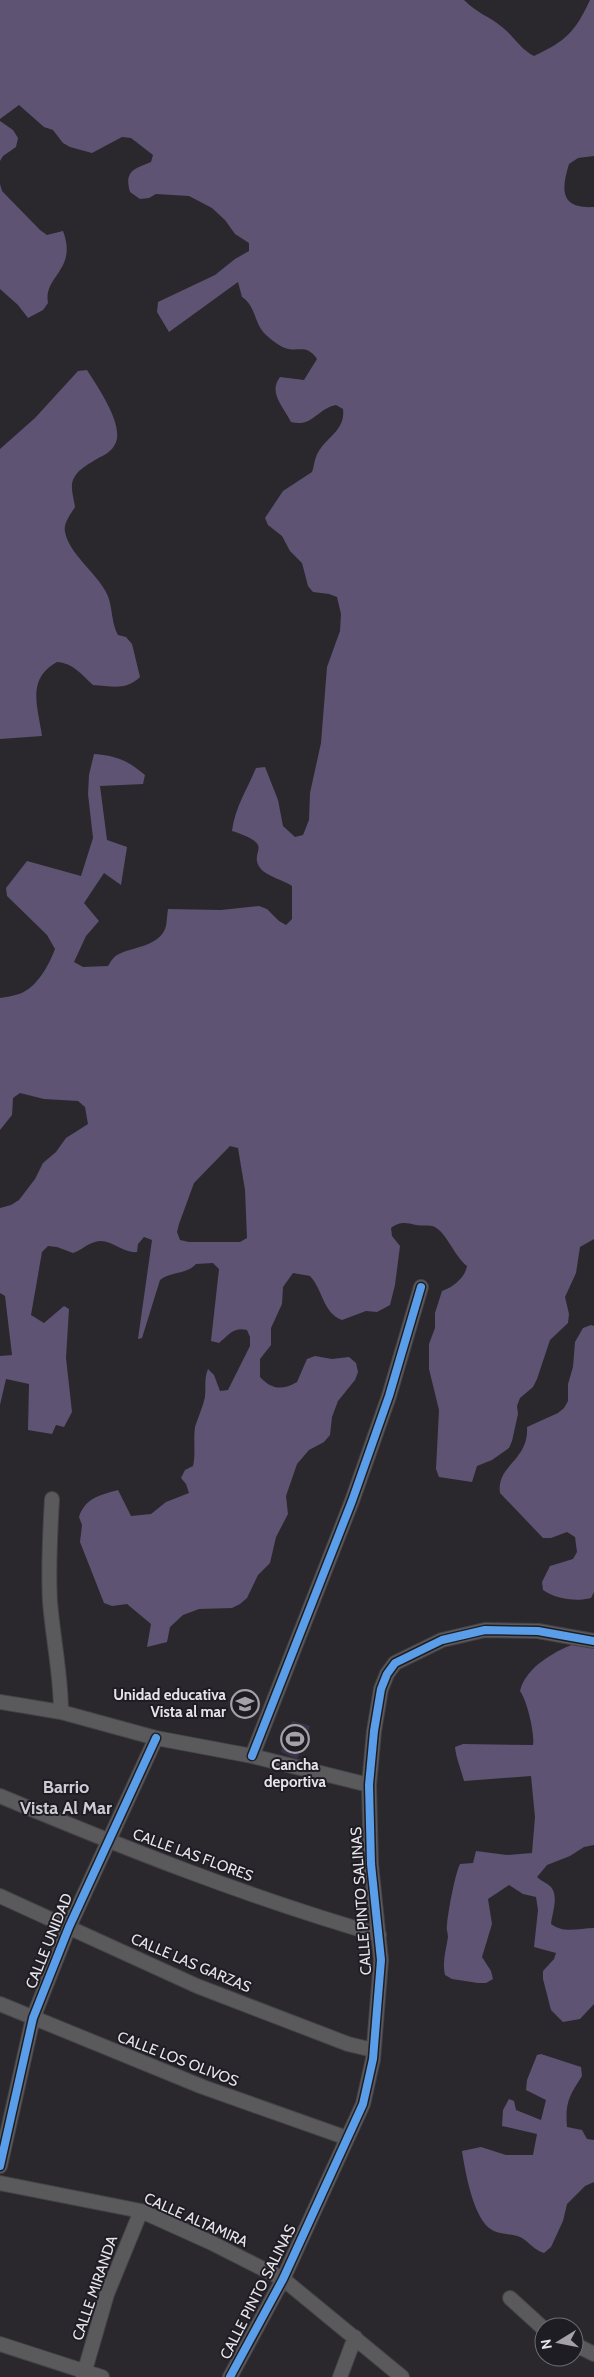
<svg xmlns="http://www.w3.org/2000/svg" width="594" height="2377" font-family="Cabin,sans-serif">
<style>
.green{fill:#3a324c}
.forest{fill:#5e5373;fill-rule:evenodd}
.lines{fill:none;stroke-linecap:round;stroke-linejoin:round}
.minor-casing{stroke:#444346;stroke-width:16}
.minor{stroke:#5a595b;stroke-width:14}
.cycleway-casing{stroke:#1f1d24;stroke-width:11}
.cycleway{stroke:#5a9eea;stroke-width:8}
.labels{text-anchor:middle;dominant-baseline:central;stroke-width:4;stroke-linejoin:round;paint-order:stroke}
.poi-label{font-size:15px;font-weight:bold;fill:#e6e4e9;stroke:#1f1d24;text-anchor:end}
.street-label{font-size:15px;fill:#e6e4e9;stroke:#1f1d24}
.quarter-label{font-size:18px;font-weight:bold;fill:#cecbd5;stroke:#1f1d24}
</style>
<rect width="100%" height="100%" fill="#2a282d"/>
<!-- green -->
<path class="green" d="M 292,1721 L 310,1726 L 297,1759 L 281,1752 Z"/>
<!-- forest -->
<path class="forest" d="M 0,0 L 464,0 C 478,14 489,16 502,27 C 514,36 520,49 534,56 C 566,41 575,32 590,0 L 594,0 L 594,156 L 578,158 L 569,164 C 561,190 560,209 594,207 L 594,1239 L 580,1247 L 576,1273 L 565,1297 L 569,1314 L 568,1323 L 550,1340 L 537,1379 L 533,1387 L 520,1398 L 517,1406 L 518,1414 L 512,1441 L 509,1448 L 492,1460 L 477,1466 L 472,1482 L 439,1477 L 436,1469 L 439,1410 L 429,1369 L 429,1344 L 435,1328 L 435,1313 L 442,1291 C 453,1287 465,1278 467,1266 C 454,1256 445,1229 432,1226 C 427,1225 421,1226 416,1225 C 406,1223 401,1221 391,1228 L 392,1236 L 400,1246 L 395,1285 L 390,1305 L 377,1312 L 366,1311 L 342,1320 C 323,1313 323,1290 310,1276 L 293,1273 L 283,1287 L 282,1304 L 271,1328 L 271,1345 L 260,1359 L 260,1377 C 271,1389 282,1391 297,1382 L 307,1359 L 315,1356 L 332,1359 L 349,1357 L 356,1363 L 358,1372 L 355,1380 L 338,1401 L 332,1417 L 330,1435 L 324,1442 L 309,1450 L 297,1464 L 286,1496 L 288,1514 L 276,1537 L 270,1563 L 258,1575 L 247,1598 L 240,1604 L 232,1608 L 199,1609 L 183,1615 L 170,1627 L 167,1642 L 147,1647 L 151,1624 L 127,1604 L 112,1606 L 104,1603 L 80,1542 L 82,1525 L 79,1517 C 85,1498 100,1495 118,1490 L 131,1516 L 151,1514 L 166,1502 L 189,1493 L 186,1484 L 181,1478 L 185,1470 L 193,1466 C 196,1454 193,1440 195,1427 C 198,1417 203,1407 205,1397 C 206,1387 204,1378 208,1369 L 214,1375 L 220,1391 L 228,1390 L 250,1346 L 250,1337 L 247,1330 C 233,1327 229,1335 219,1343 L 211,1341 L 219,1269 L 213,1263 L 196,1264 C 186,1275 171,1271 160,1280 L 142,1338 L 138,1339 L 152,1240 L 144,1237 L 138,1244 L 137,1252 C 122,1254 110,1237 95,1242 C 87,1244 80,1251 73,1253 L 57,1247 L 48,1246 L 42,1252 L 31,1315 L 44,1323 L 64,1306 L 69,1309 L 66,1358 L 72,1412 L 64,1427 L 56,1425 L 52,1434 L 28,1430 L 29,1384 L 6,1379 L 0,1405 L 0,1356 L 12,1355 L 5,1296 L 0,1293 L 0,1208 L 11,1205 L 19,1200 L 35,1179 L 43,1163 L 56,1152 L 66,1138 L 88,1124 L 85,1107 L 78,1101 L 44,1099 L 20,1093 L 13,1098 L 12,1115 L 0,1130 L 0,998 C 6,997 13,996 19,994 C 37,988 49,965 55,949 L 47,935 L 7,896 L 6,888 L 27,861 L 81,876 L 93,838 L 88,794 L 89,775 L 94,754 C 117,756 127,760 145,775 L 143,784 L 100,786 L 107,840 L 127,847 L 121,885 L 104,873 L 84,903 L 99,921 L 86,936 L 74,962 L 83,967 L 108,966 C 111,961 114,956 119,954 C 133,947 161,946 166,926 C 167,921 167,915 168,909 L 221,910 L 259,906 L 267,909 L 279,921 L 286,925 L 292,919 L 292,886 C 285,881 265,875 261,869 C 246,851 279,846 232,831 C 235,807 247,790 256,768 L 265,767 L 278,800 L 283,826 L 295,837 L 303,835 L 309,820 L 310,793 L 321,743 L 327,667 L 340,631 L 341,614 L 337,597 L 329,594 L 313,592 L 308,586 L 302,563 L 290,551 L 282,536 L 268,525 L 265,518 L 283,491 L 312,472 C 314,467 314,462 316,457 C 323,438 346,432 343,409 L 336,405 C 318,408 312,428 291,422 C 283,406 268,393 280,377 L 304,380 L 317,359 C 306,343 298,353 285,348 C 279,346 269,338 265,334 C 254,323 256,306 242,297 L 238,282 L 169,332 L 157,312 L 158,302 L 215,275 L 235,259 L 249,251 L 249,243 L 235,234 L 225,220 L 212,208 L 189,196 L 156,194 L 149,198 L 140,199 L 130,192 C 124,171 134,169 151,162 L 153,155 L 131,138 L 122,137 L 92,153 L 70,147 L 63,143 L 53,130 L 44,127 L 19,105 L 0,119 ZM 230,1146 L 238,1148 L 245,1190 L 247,1238 L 240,1242 L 189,1242 L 180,1240 L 177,1232 L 179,1224 L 194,1183 Z
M 0,121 L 13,130 L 18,138 L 16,147 L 3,156 L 0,161 Z
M 0,184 L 2,191 L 40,230 L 47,235 L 63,231 C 78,270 43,276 48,303 L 43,310 L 28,318 L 18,305 L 0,289 Z
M 87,370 C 97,386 127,428 114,446 C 110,453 102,456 95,460 C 87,465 77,470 73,480 C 70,488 74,499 75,507 C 71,514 63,523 65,532 C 69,554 97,573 107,594 C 113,607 111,623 118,635 L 126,637 L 132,644 L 140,677 C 125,691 112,686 93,685 C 82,675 73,663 57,662 C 26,679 38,707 42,736 L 0,739 L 0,449 L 35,418 L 78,371 Z
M 591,1325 L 594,1326 L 594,1592 L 591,1598 C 576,1602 556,1599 543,1590 L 542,1582 L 550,1566 L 573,1559 L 577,1552 L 575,1537 L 567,1532 L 551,1538 L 543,1538 L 500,1493 C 496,1465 529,1461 527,1427 L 558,1413 L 564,1408 L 568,1401 L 568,1384 L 573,1367 L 575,1342 L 583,1328 Z
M 579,1642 L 594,1645 L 594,1845 L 584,1847 L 570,1856 L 547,1865 L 537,1877 C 541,1881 547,1883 551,1887 C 559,1897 552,1913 551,1924 C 564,1934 579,1928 594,1928 L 594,2004 L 580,2019 L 563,2022 L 551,2010 L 543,1979 L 543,1971 L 554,1959 L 556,1953 L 534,1947 L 538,1910 L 536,1897 L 523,1894 L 509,1885 L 488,1899 L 492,1924 L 482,1957 L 491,1971 L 493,1979 L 486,1983 L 478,1983 L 452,1979 L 445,1975 C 442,1962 446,1950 448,1937 C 448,1933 446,1929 447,1925 C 448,1912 455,1874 460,1864 L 473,1863 L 476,1851 L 507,1855 L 532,1853 L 535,1817 L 531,1776 L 464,1781 C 461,1769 456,1758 455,1747 L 463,1744 L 533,1745 C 535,1734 527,1700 520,1691 C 526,1666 557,1650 579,1642 Z
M 541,2054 L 581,2067 L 582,2076 C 569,2096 565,2103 567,2127 L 582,2130 L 587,2139 L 594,2140 L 594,2182 L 585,2186 L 567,2204 L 563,2221 L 551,2247 L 544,2253 C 534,2250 530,2243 522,2238 C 513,2233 500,2235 492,2230 C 473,2219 465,2170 462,2151 L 481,2147 L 506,2155 L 533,2155 L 537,2134 L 502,2126 L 503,2110 L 509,2099 L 514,2101 L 516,2110 L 541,2120 L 546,2100 L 526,2090 L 527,2080 L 537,2055 Z"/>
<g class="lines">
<defs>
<path id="minor" d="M 52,1499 C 50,1533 48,1567 50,1602 C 53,1639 61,1675 61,1712
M 0,1702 L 61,1712 L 156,1738 L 252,1756 L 369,1785
M 252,1756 L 352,1501 L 389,1396 L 421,1287
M 0,1796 C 124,1848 250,1898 379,1935
M 0,1896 L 197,1986 L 348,2044 L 373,2050
M 0,2004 L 203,2087 L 347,2138
M 0,2166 L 33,2018 L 69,1927 L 156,1738
M 0,2183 L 141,2211 L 212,2243 L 283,2279 L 402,2377
M 510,2298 L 544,2329
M 0,2344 L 102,2377
M 574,2344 L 594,2354
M 83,2377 L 107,2294 L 141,2211
M 230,2377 L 283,2279 L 363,2104 L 373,2059 L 381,1960 L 371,1864 L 369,1785 L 374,1731 L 381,1689 L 387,1674 L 395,1663 L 442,1640 L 485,1630 L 538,1631 L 594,1641
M 340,2377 L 355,2337"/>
</defs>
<!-- minor casing -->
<use href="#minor" class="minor-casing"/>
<!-- minor -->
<use href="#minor" class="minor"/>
<defs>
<path id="cycleway" d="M 252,1756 L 352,1501 L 389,1396 L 421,1287
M 0,2166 L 33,2018 L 69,1927 L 156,1738
M 230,2377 L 283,2279 L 363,2104 L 373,2059 L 381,1960 L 371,1864 L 369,1785 L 374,1731 L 381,1689 L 387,1674 L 395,1663 L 442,1640 L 485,1630 L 538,1631 L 594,1641"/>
</defs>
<!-- cycleway casing -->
<use href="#cycleway" class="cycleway-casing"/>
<!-- cycleway -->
<use href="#cycleway" class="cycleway"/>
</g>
<!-- icons -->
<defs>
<symbol id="school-ring" viewBox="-11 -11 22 22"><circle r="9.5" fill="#1f1d24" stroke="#a4a2a7" stroke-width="1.5"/><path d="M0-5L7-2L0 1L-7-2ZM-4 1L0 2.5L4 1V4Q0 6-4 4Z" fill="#a4a2a7"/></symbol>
<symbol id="stadium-ring" viewBox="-11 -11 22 22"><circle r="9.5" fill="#1f1d24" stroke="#a4a2a7" stroke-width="1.5"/><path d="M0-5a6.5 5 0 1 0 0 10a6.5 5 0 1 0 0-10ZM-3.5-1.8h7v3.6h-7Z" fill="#a4a2a7"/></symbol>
</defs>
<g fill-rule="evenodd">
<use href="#school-ring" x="229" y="1688" width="32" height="32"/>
<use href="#stadium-ring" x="279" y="1723" width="32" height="32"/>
</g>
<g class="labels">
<!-- poi labels -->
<g class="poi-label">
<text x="226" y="1695">Unidad educativa<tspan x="226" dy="17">Vista al mar</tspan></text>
<text x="295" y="1765" text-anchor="middle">Cancha<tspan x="295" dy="17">deportiva</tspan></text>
</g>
<!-- street labels -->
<g class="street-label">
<text transform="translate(193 1855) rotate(20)">CALLE LAS FLORES</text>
<text transform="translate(361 1901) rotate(-94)">CALLE PINTO SALINAS</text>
<text transform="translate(49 1941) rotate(-68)">CALLE UNIDAD</text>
<text transform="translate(191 1963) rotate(23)">CALLE LAS GARZAS</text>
<text transform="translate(178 2059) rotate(21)">CALLE LOS OLIVOS</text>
<text transform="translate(196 2220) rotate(24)">CALLE ALTAMIRA</text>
<text transform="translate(95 2288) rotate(-71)">CALLE MIRANDA</text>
<text transform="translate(258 2292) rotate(-63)">CALLE PINTO SALINAS</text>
</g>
<!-- quarter labels -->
<g class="quarter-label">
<text x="66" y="1787">Barrio<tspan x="66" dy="21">Vista Al Mar</tspan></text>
</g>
</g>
<!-- north arrow -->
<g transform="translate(559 2342) rotate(260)"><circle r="24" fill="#1f1d24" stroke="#6f6d73"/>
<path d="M0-4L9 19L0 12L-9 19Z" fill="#a4a2a7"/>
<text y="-8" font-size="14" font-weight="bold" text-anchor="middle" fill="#e6e4e9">N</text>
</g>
</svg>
